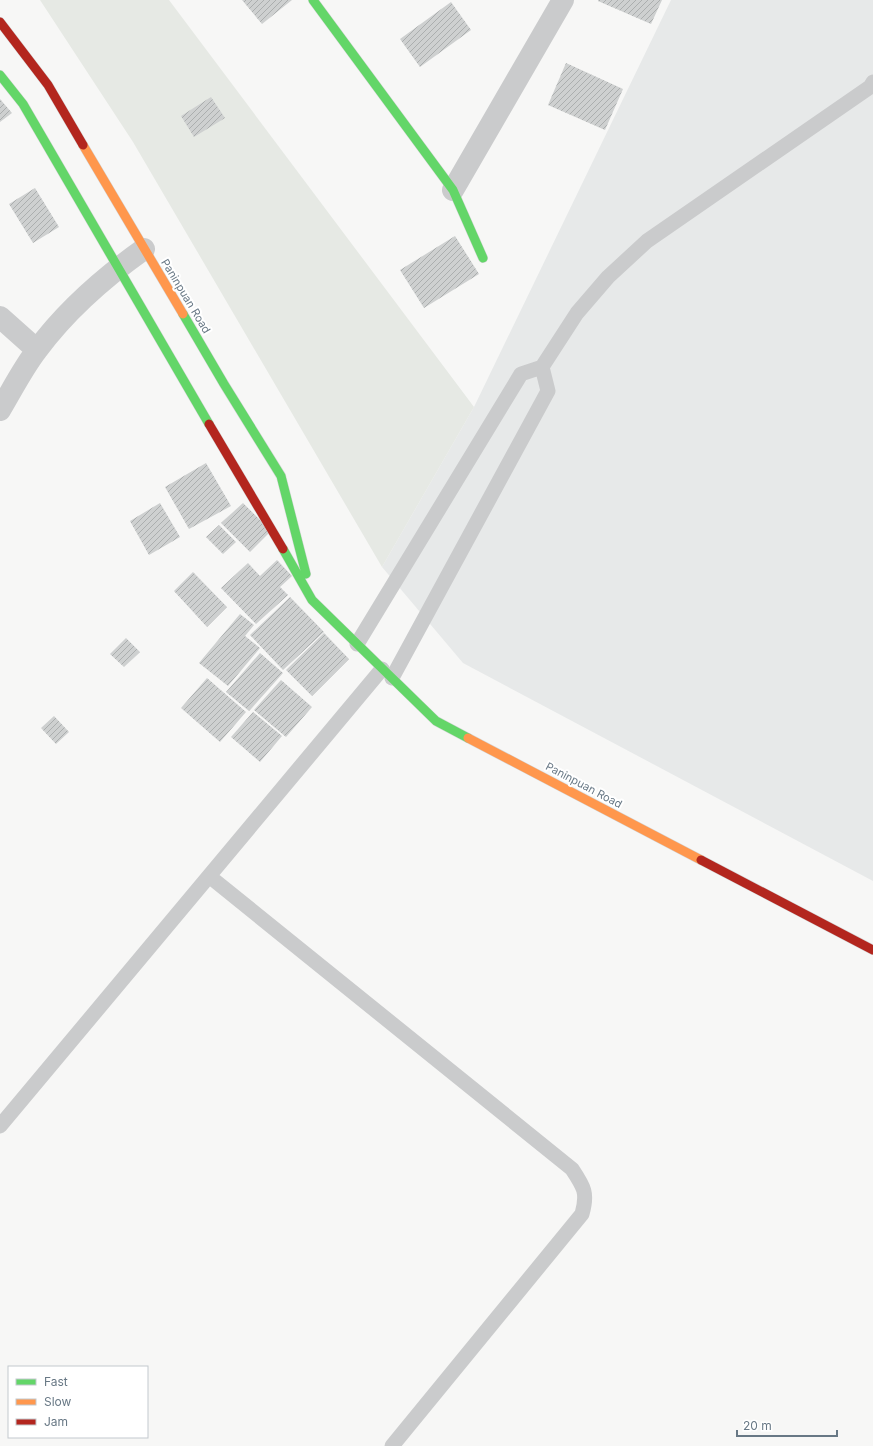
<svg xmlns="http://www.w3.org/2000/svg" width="873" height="1446" font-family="Inter,sans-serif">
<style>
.built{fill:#e7e9e9}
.green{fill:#e6e9e4}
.building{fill:url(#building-hatch)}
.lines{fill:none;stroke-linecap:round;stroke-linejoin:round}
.fast-casing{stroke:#d4d5d6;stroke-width:10}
.slow-casing{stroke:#d4d5d6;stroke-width:10}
.jam-casing{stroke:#d4d5d6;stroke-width:10}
.lane{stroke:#cacbcc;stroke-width:15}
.street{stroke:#cacbcc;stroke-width:22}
.fast{stroke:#63d668;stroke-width:9}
.slow{stroke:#ff974d;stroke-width:9}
.jam{stroke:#b3261e;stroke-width:9}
.labels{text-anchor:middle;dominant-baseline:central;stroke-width:4;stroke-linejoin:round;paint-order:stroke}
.street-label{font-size:11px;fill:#687885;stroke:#fff}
</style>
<defs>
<pattern id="building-hatch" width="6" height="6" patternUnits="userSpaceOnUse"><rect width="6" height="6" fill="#ced0d0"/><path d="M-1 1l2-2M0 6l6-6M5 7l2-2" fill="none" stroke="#abaeae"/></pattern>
</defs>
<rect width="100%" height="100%" fill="#f7f7f6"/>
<!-- built -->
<path class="built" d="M 671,0 L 873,0 L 873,881 L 463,663 L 382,567 L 474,407 Z"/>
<!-- green -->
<path class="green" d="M 40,0 L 169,0 L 474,407 L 382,567 L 133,142 Z"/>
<!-- building -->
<path class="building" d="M 242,0 L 292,0 L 262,24 Z
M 598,0 L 662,0 L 651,24 L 598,1 Z
M 451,2 L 471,30 L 420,67 L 400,39 Z
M 566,63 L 623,89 L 605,130 L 548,105 Z
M 211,97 L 225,118 L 194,137 L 181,116 Z
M 0,99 L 12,113 L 0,122 Z
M 35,188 L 59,227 L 33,243 L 9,204 Z
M 455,236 L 479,274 L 424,308 L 400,270 Z
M 206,463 L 231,506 L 189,529 L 165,487 Z
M 160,503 L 180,537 L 149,555 L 130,521 Z
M 243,503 L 271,531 L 250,552 L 221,523 Z
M 219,525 L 236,542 L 223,554 L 206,537 Z
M 277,560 L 292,576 L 280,587 L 288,595 L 256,624 L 221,588 L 248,563 L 260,576 Z
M 193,572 L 227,607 L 207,627 L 174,591 Z
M 290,597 L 324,632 L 283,670 L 250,635 Z
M 240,614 L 254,625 L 245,636 L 260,648 L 228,686 L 199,663 Z
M 324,633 L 349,659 L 312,696 L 286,670 Z
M 126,638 L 140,652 L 124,667 L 110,654 Z
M 260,653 L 283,673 L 249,711 L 226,692 Z
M 207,678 L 246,712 L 220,742 L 181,708 Z
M 281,680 L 312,707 L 286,737 L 254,710 Z
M 253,712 L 282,736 L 260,762 L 231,737 Z
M 54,716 L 69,732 L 56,744 L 41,728 Z"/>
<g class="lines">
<defs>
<path id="fast" d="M 313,0 L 453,190 L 483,258
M 0,75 L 23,104 L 209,424
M 183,314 L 224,384 L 281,476 L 306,574
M 283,549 L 312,600 L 436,721 L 468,738"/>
<path id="slow" d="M 83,145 L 183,314
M 468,738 L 701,860"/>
<path id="jam" d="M 0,22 L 48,85 L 83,145
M 209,424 L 283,549
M 701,860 L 873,950"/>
</defs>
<!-- fast casing -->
<use href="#fast" class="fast-casing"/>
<!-- slow casing -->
<use href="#slow" class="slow-casing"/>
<!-- jam casing -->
<use href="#jam" class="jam-casing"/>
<!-- lane -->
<path class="lane" d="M 357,644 L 521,374 L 542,367 L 577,313 L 608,277 L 647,241 L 870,87 L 873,82
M 392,678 L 548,391 L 542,367
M 209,876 L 572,1169 C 584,1187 588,1193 582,1214 L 392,1446
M 0,1126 L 382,669"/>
<!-- street -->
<path class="street" d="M 453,190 L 563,0
M 0,317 L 37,350
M 0,410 C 12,390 23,368 37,350 C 65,312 106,276 144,249"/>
<!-- fast -->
<use href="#fast" class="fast"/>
<!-- slow -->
<use href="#slow" class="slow"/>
<!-- jam -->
<use href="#jam" class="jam"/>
</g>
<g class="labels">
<!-- street labels -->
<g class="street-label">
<text transform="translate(186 296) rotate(59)">Paninpuan Road</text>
<text transform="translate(584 785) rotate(28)">Paninpuan Road</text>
</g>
</g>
<!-- legend -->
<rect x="8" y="1366" width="140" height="72" fill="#ffffff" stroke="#c3c9ce"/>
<rect x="16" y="1379" width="20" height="6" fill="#63d668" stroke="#c3c9ce"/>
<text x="44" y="1386" font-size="12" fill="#687885">Fast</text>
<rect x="16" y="1399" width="20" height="6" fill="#ff974d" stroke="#c3c9ce"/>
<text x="44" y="1406" font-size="12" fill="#687885">Slow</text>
<rect x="16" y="1419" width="20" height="6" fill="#b3261e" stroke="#c3c9ce"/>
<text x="44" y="1426" font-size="12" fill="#687885">Jam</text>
<!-- scale -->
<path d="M737 1430v6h100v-6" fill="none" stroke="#687885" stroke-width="2"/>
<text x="743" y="1430" font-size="12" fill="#687885" stroke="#ffffff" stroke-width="3" paint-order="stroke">20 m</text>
</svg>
